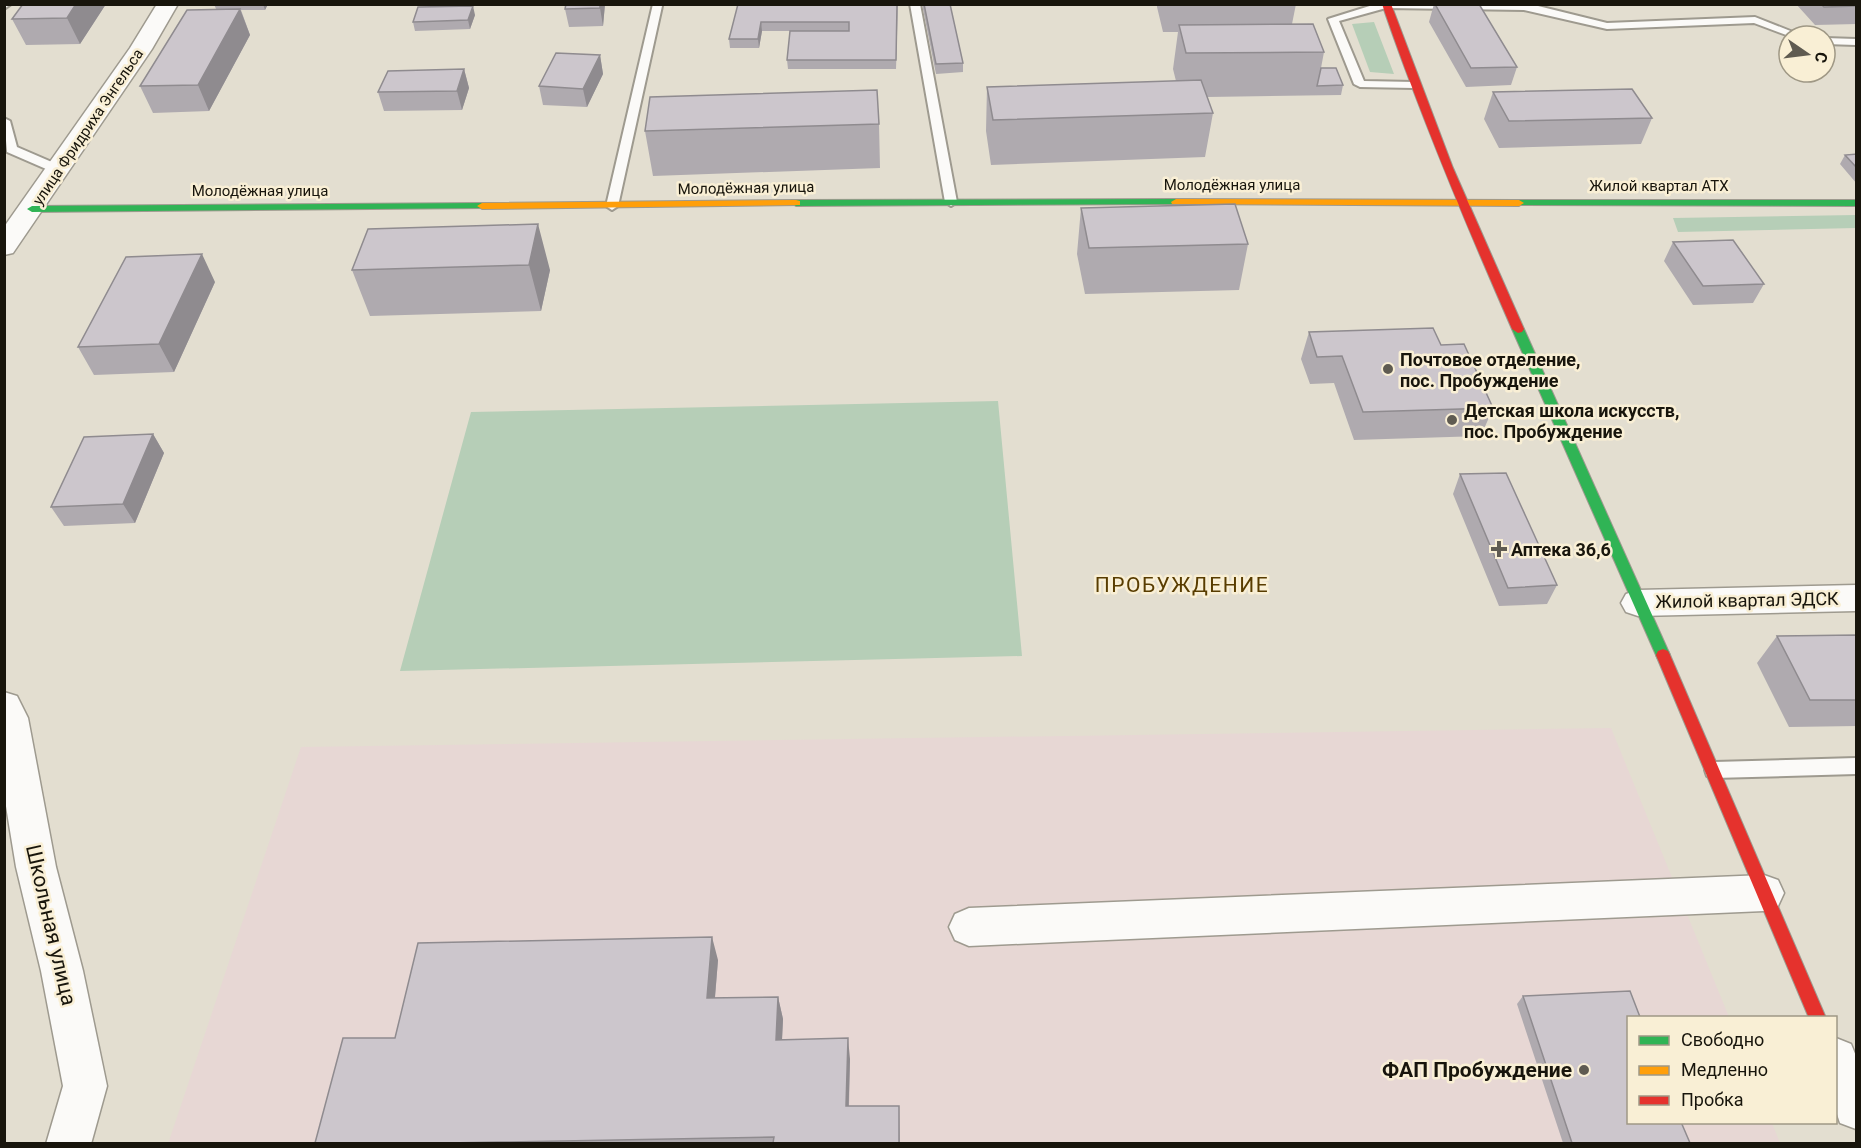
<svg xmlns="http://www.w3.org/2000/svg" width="1861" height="1148" font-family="Roboto,sans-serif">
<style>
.education{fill:#e7d7d4}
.green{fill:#b6ceb7}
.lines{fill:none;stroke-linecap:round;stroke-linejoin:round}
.lane-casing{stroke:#9e9a8f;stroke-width:4}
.street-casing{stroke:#9e9a8f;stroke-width:3}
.fast-casing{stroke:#9e9a8f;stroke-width:2}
.slow-casing{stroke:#9e9a8f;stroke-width:2}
.jam-casing{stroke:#9e9a8f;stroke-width:2}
.lane{fill:#fbfaf8;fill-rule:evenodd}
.street{fill:#fbfaf8;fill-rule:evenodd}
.fast{fill:#30b455;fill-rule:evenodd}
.slow{fill:#ff9f0a;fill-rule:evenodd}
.jam{fill:#e5322d;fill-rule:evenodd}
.wall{fill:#afaaaf}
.shaded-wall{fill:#8f8b8f}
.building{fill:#ccc6cc;stroke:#8f8b8f;stroke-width:1.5}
.poi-dot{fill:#5f5b51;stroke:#f9efd5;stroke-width:2}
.labels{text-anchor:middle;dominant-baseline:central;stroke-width:5;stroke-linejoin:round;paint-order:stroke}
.far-street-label{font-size:15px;fill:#18150c;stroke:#f9efd5}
.poi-label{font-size:18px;font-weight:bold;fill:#18150c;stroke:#f9efd5;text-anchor:start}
.street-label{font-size:18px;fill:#18150c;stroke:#f9efd5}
.quarter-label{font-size:21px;letter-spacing:1.5px;fill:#583c00;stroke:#f9efd5}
.near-street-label{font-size:21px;fill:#18150c;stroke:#f9efd5}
.near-poi-label{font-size:21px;font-weight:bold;fill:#18150c;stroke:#f9efd5;text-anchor:end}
</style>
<rect width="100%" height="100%" fill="#e3ded0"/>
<!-- education -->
<path class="education" d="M 1611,728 L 1729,1017 L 1628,1018 L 1628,1122 L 1772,1123 L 1780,1143 L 168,1144 L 301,747 Z"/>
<!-- green -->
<path class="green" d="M 1374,22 L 1394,74 L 1370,72 L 1352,24 Z
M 1856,215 L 1856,228 L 1678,232 L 1673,218 Z
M 998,401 L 1022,656 L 400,671 L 471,412 Z"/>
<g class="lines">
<defs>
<path id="lane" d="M 4,4 L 11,4 L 4,9 Z
M 653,4 L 662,6 L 618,206 L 612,210 L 606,206 Z
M 910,4 L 920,4 L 957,202 L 951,206 L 945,202 Z
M 1376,4 L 1530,4 L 1607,23 L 1755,17 L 1803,36 L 1789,36 L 1754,23 L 1607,29 L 1524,10 L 1386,8 L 1339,21 L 1364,81 L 1414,82 L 1420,85 L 1414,88 L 1360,87 L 1354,84 L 1328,19 Z
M 1825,38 L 1856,39 L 1856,45 L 1825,44 Z
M 4,118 L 10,121 L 17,147 L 61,166 L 61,172 L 53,172 L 7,152 Z
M 1856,758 L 1856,774 L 1714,778 L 1707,776 L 1705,770 L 1707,764 L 1714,762 Z"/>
<path id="street" d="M 157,4 L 178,4 L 152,49 L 13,253 L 4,255 L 4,227 L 130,48 Z
M 1856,585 L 1856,611 L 1638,616 L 1626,612 L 1621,603 L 1626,594 L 1638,590 Z
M 4,692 L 17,696 L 28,718 L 56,867 L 83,971 L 107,1086 L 91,1144 L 46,1144 L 63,1086 L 41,971 L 16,867 L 4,794 Z
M 1764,875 L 1778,880 L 1784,893 L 1778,906 L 1764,911 L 969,946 L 955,940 L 949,927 L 955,914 L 969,908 Z
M 1836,1038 L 1851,1044 L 1856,1056 L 1856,1129 L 1840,1123 L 1836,1111 Z"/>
<path id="fast" d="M 1176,199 L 1181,202 L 1180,204 L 796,206 L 791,203 L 796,200 Z
M 1519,200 L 1856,200 L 1856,206 L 1515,205 L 1515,201 Z
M 482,203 L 486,204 L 486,208 L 32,212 L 27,209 L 32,206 Z
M 1518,325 L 1524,329 L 1670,655 L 1668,659 L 1658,659 L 1656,655 L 1512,329 Z"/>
<path id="slow" d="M 1176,199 L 1519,200 L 1524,203 L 1519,206 L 1172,204 L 1171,202 Z
M 796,200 L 800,201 L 800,205 L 482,209 L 477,206 L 482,203 Z"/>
<path id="jam" d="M 1382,4 L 1391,4 L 1453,168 L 1524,329 L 1522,332 L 1518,333 L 1512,329 C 1465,222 1420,115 1382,4 Z
M 1663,649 L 1668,651 L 1670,655 L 1826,1018 L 1809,1018 L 1656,655 L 1658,651 Z"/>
</defs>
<!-- lane casing -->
<use href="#lane" class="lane-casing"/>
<!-- street casing -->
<use href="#street" class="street-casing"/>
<!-- fast casing -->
<use href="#fast" class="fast-casing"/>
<!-- slow casing -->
<use href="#slow" class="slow-casing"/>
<!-- jam casing -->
<use href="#jam" class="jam-casing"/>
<!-- lane -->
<use href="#lane" class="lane"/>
<!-- street -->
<use href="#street" class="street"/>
<!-- fast -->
<use href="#fast" class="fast"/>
<!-- slow -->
<use href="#slow" class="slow"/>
<!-- jam -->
<use href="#jam" class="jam"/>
</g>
<!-- wall -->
<path class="wall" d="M 23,4 L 106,4 L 80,44 L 26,45 L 12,19 Z
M 214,4 L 268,4 L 265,10 L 241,10 L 250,35 L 209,111 L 153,113 L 140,86 L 216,9 Z
M 566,4 L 605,4 L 603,26 L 569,27 L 565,9 Z
M 738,4 L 898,4 L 896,69 L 788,69 L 787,60 L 849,31 L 762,31 L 759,48 L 730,48 L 729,39 Z
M 922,4 L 950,4 L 963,63 L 963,72 L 936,74 Z
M 1157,4 L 1296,4 L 1292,24 L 1324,52 L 1321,68 L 1343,85 L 1341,95 L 1207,97 L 1213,113 L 1205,157 L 991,165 L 986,131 L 987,87 L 1176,81 L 1173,69 L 1178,32 L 1163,32 L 1157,7 Z
M 1434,4 L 1479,4 L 1517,67 L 1511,85 L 1466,87 L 1429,22 Z
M 1605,4 L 1647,4 L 1606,6 Z
M 1796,4 L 1857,4 L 1857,24 L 1815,25 Z
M 475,15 L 470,29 L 415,31 L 413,22 Z
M 600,55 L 603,74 L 587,107 L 543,105 L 539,86 Z
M 464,69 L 469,88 L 462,110 L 384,111 L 378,92 Z
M 1493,92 L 1652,118 L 1641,144 L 1499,148 L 1484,119 Z
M 879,124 L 880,168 L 653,176 L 645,131 Z
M 1857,154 L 1857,184 L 1840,164 L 1845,155 Z
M 1081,208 L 1248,244 L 1239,290 L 1085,294 L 1077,254 Z
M 368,229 L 550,270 L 541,311 L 370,316 L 352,270 Z
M 1673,242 L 1764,284 L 1753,303 L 1693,305 L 1664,261 Z
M 215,282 L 174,372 L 94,375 L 78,347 Z
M 1309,332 L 1441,345 L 1493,408 L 1481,436 L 1354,440 L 1334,383 L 1310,384 L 1301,359 Z
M 153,434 L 164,453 L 135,523 L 64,526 L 51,507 Z
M 1460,474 L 1557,585 L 1547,604 L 1499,606 L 1453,494 Z
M 1857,635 L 1857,726 L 1789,727 L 1757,663 L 1777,636 Z
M 718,960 L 715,998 L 778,997 L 783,1019 L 782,1039 L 850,1059 L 849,1106 L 899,1106 L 900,1143 L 315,1143 L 395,1038 Z
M 1523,996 L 1690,1143 L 1563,1143 L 1517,1004 Z"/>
<!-- shaded-wall -->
<path class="shaded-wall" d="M 76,4 L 106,4 L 80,44 L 67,18 Z
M 263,4 L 268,4 L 265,10 Z
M 600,4 L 605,4 L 603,26 L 600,8 Z
M 473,6 L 475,15 L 470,29 L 468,20 Z
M 240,9 L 250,35 L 209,111 L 198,85 Z
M 761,22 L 762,31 L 759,48 L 758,39 Z
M 600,55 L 603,74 L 587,107 L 583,89 Z
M 464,69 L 469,88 L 462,110 L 457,91 Z
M 538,224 L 550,270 L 541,311 L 529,265 Z
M 202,254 L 215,282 L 174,372 L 159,344 Z
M 153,434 L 164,453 L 135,523 L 123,504 Z
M 712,937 L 718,960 L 713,1020 L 707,998 Z
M 778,997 L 783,1019 L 781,1061 L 776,1040 Z
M 848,1038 L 850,1059 L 848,1126 L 846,1106 Z"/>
<!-- building -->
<path class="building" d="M 23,4 L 76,4 L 67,18 L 12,19 Z
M 566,4 L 600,4 L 600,8 L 565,9 Z
M 738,4 L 897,4 L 896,60 L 787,60 L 790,31 L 849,31 L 849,22 L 761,22 L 758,39 L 729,39 Z
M 924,4 L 950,4 L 963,63 L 936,64 Z
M 1435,4 L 1479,4 L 1517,67 L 1471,68 Z
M 1821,4 L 1857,4 L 1857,6 L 1824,7 Z
M 473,6 L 468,20 L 413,22 L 418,7 Z
M 240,9 L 198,85 L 140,86 L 187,10 Z
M 1313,24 L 1324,52 L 1186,53 L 1179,25 Z
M 556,53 L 600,55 L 583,89 L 539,86 Z
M 1321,68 L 1336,68 L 1343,85 L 1317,86 Z
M 464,69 L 457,91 L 378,92 L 388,71 Z
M 1201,80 L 1213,113 L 993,120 L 987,87 Z
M 1632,89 L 1652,118 L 1509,121 L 1493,92 Z
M 877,90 L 879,124 L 645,131 L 650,97 Z
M 1857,154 L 1857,168 L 1845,155 Z
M 1235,204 L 1248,244 L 1089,248 L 1081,208 Z
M 538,224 L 529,265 L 352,270 L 368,229 Z
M 1733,240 L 1764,284 L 1703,286 L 1673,242 Z
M 202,254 L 159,344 L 78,347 L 126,257 Z
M 1433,328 L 1441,345 L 1464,344 L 1493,408 L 1363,412 L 1342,356 L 1317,357 L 1309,332 Z
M 153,434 L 123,504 L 51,507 L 84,437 Z
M 1506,473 L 1557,585 L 1508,588 L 1460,474 Z
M 1857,635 L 1857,700 L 1810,700 L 1777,636 Z
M 712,937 L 707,998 L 778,997 L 776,1040 L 848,1038 L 846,1106 L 899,1106 L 899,1143 L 773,1143 L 774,1137 L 447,1143 L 315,1143 L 343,1038 L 395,1038 L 418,943 Z
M 1630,991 L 1640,1017 L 1629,1017 L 1629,1122 L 1681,1122 L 1690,1143 L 1572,1143 L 1523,996 Z"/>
<!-- markers -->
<g class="poi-dot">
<circle cx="1388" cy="369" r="6"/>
<circle cx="1452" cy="420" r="6"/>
<path d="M1496 540h6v6h6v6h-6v6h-6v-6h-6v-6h6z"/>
<circle cx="1584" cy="1070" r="6"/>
</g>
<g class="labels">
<!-- far-street labels -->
<g class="far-street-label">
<text transform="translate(88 127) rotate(-56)">улица Фридриха Энгельса</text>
<text x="1232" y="185">Молодёжная улица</text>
<text x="1659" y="186">Жилой квартал АТХ</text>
<text transform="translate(746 188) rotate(-1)">Молодёжная улица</text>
<text x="260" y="191">Молодёжная улица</text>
</g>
<!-- poi labels -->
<g class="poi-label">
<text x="1400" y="359">Почтовое отделение,<tspan x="1400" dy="21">пос. Пробуждение</tspan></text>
<text x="1464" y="410">Детская школа искусств,<tspan x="1464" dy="21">пос. Пробуждение</tspan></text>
<text x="1511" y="549">Аптека 36,6</text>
</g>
<!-- street labels -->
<g class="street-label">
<text transform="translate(1747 600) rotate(-1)">Жилой квартал ЭДСК</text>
</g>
<!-- quarter labels -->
<g class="quarter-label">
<text x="1182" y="585">ПРОБУЖДЕНИЕ</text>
</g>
<!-- near-street labels -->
<g class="near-street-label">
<text transform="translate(51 925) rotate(77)">Школьная улица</text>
</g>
<!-- near-poi labels -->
<g class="near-poi-label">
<text x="1572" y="1070">ФАП Пробуждение</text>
</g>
</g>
<!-- border -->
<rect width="1861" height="1148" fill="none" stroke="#18150c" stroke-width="12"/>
<!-- legend -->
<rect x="1627" y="1016" width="210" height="108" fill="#f9efd5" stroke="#9f9885" stroke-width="1.5"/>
<rect x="1639" y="1036" width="30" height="9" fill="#30b455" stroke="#9f9885" stroke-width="1.5"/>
<text x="1681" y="1046" font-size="18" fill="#18150c">Свободно</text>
<rect x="1639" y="1066" width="30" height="9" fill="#ff9f0a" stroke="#9f9885" stroke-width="1.5"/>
<text x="1681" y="1076" font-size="18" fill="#18150c">Медленно</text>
<rect x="1639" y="1096" width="30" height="9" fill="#e5322d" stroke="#9f9885" stroke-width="1.5"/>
<text x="1681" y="1106" font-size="18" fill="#18150c">Пробка</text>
<!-- north arrow -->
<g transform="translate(1807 54) rotate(104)"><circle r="28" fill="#f9efd5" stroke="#9f9885" stroke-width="1.5"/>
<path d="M0-4.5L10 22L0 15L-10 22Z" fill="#5f5b51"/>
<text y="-9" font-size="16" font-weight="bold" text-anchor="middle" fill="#18150c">С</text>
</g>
</svg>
